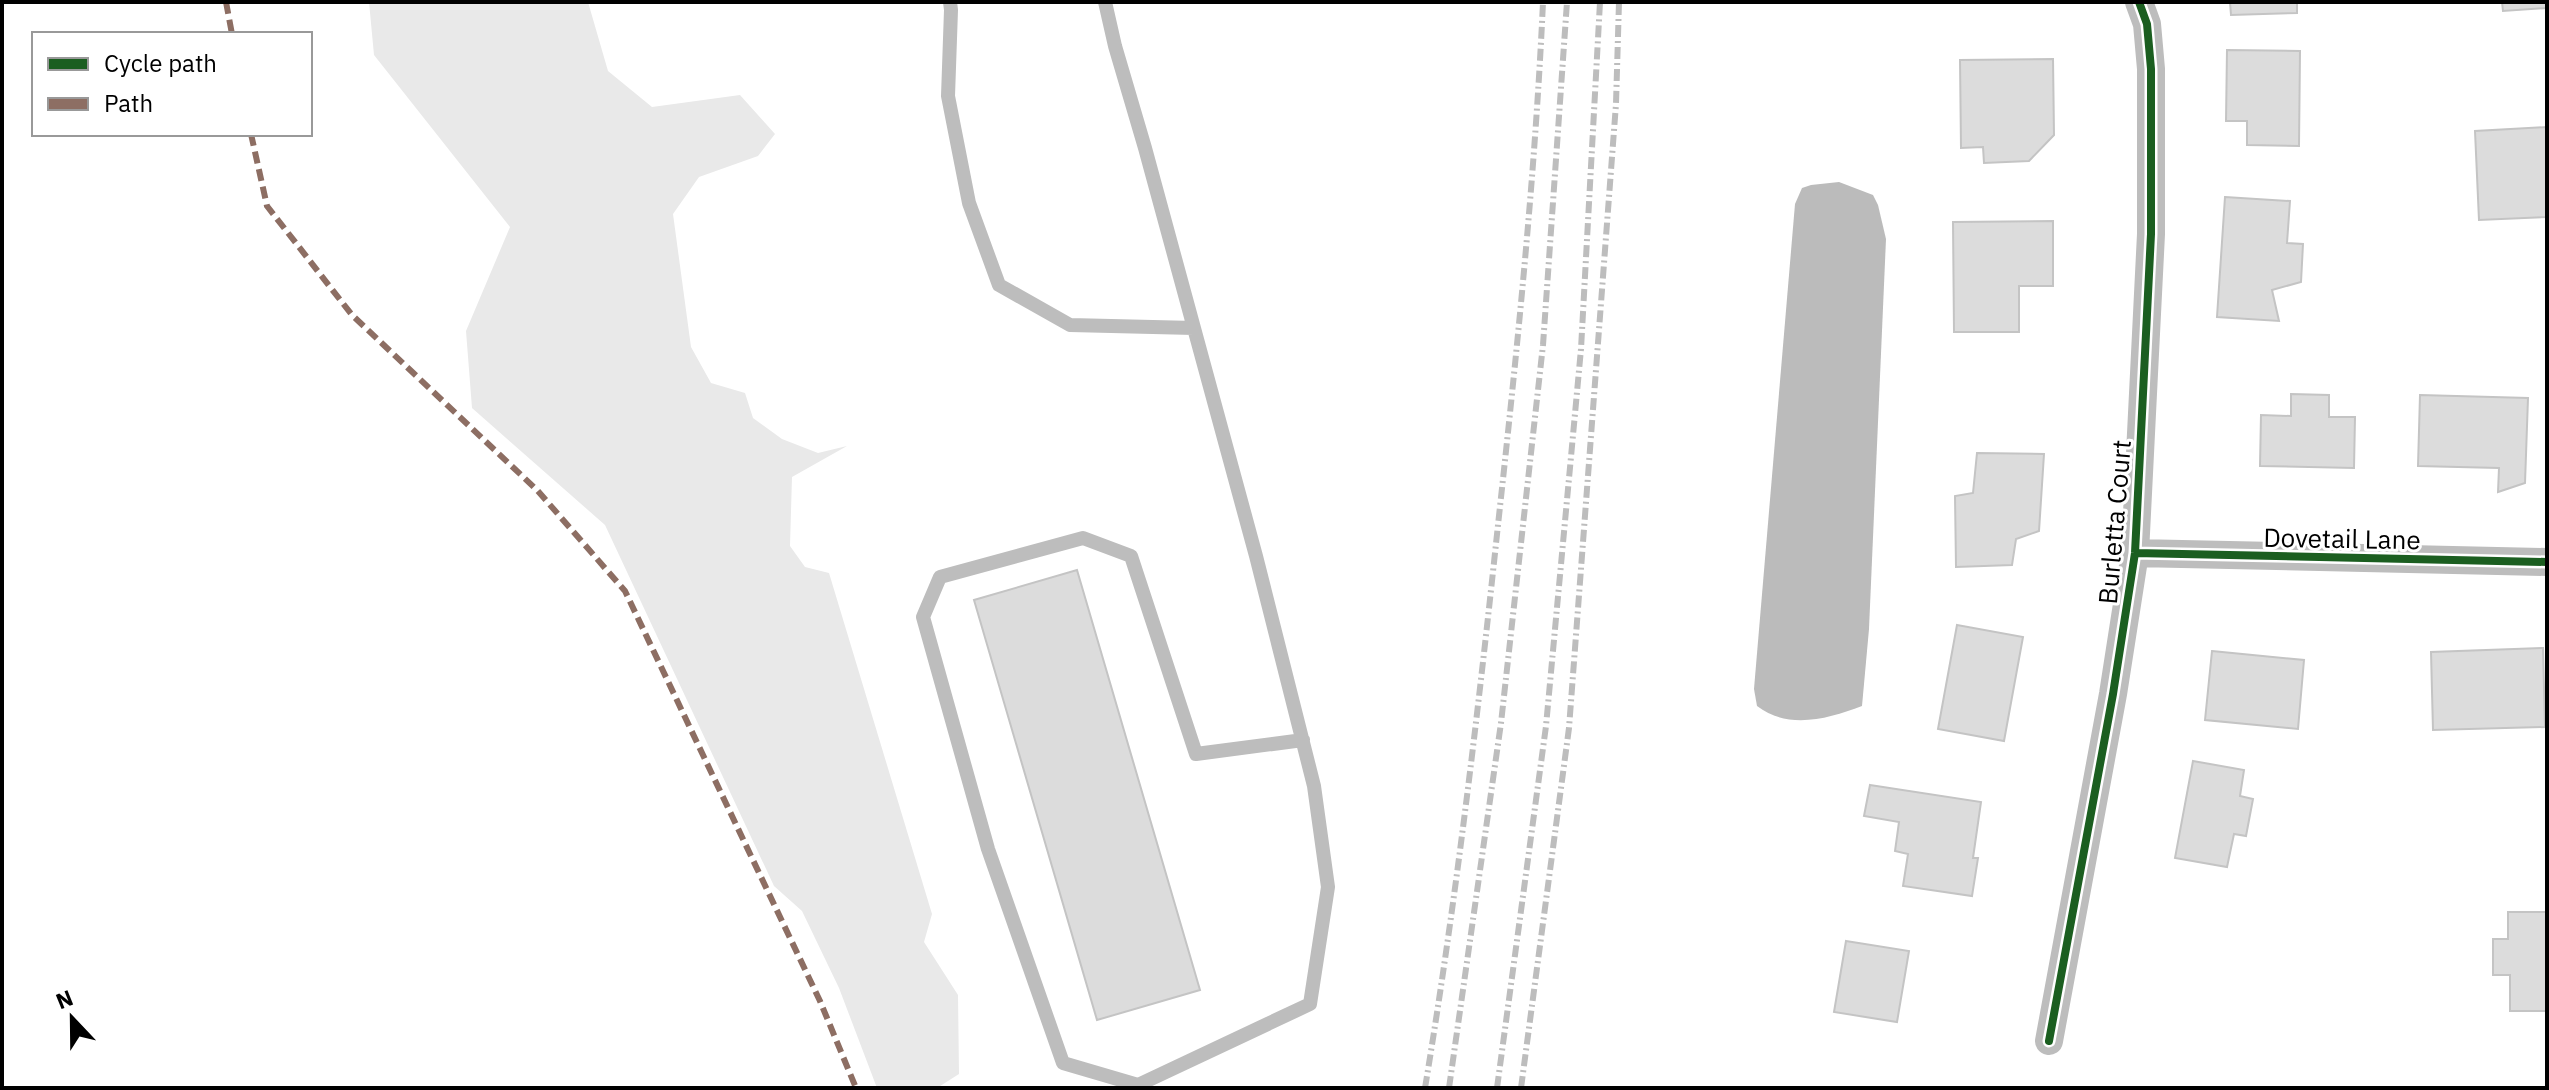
<svg xmlns="http://www.w3.org/2000/svg" width="2549" height="1090" font-family="'IBM Plex Sans',sans-serif">
<style>
.green{fill:#e9e9e9}
.water{fill:#bbb}
.building{fill:#dcdcdc;stroke:#c4c4c4;stroke-width:2}
.lines{fill:none;stroke-linecap:round;stroke-linejoin:round}
.service{stroke:#bdbdbd;stroke-width:14}
.minor{stroke:#bdbdbd;stroke-width:28}
.rail{stroke:#bdbdbd;stroke-width:6;stroke-dasharray:12 4 2 4;stroke-linecap:butt}
.quiet{stroke:#8d6e63;stroke-width:6;stroke-dasharray:12 6;stroke-linecap:butt}
.cycleway-casing{stroke:#fff;stroke-width:13}
.cycleway{stroke:#1b5e20;stroke-width:8}
.labels{text-anchor:middle;dominant-baseline:central;stroke-width:6;stroke-linejoin:round;paint-order:stroke}
.street-label{font-size:26px;fill:#000;stroke:#fff}
</style>
<rect width="100%" height="100%" fill="#fff"/>
<!-- green -->
<path class="green" d="M 369,2 L 588,2 L 608,71 L 652,107 L 740,95 L 775,134 L 758,156 L 699,177 L 673,214 L 691,347 L 711,383 L 745,393 L 753,418 L 782,439 L 818,453 L 847,446 L 792,477 L 790,546 L 805,567 L 829,573 L 932,914 L 924,942 L 958,995 L 959,1074 L 937,1088 L 877,1088 L 839,988 L 802,911 L 774,886 L 605,525 L 472,408 L 466,331 L 510,227 L 374,55 Z"/>
<!-- water -->
<path class="water" d="M 1839,182 L 1873,195 L 1878,205 L 1886,239 L 1869,629 L 1862,706 C 1828,719 1788,730 1757,706 L 1754,689 L 1795,204 L 1802,188 L 1811,185 Z"/>
<!-- building -->
<path class="building" d="M 2230,2 L 2297,2 L 2297,13 L 2231,15 Z
M 2502,2 L 2547,2 L 2547,8 L 2503,11 Z
M 2227,50 L 2300,51 L 2299,146 L 2247,145 L 2247,121 L 2226,121 Z
M 2053,59 L 2054,135 L 2029,161 L 1984,163 L 1983,147 L 1961,148 L 1960,60 Z
M 2547,127 L 2547,217 L 2479,220 L 2475,131 Z
M 2225,197 L 2290,201 L 2287,243 L 2303,244 L 2301,282 L 2272,290 L 2279,321 L 2217,317 Z
M 2053,221 L 2053,286 L 2019,286 L 2019,332 L 1954,332 L 1953,222 Z
M 2291,394 L 2329,395 L 2329,417 L 2355,417 L 2354,468 L 2260,466 L 2261,415 L 2291,416 Z
M 2420,395 L 2528,398 L 2525,483 L 2498,492 L 2499,468 L 2418,466 Z
M 1977,453 L 2044,454 L 2039,531 L 2016,539 L 2012,565 L 1956,567 L 1955,496 L 1973,493 Z
M 1077,570 L 1200,990 L 1097,1020 L 974,600 Z
M 1957,625 L 2023,637 L 2004,741 L 1938,729 Z
M 2543,648 L 2545,727 L 2433,730 L 2431,652 Z
M 2212,651 L 2304,660 L 2298,729 L 2205,720 Z
M 2193,761 L 2244,770 L 2240,796 L 2253,799 L 2246,836 L 2234,834 L 2227,867 L 2175,858 Z
M 1870,785 L 1981,802 L 1973,858 L 1978,858 L 1972,896 L 1903,886 L 1908,854 L 1895,851 L 1899,822 L 1864,816 Z
M 2508,912 L 2547,912 L 2547,1011 L 2510,1011 L 2510,975 L 2493,975 L 2493,939 L 2508,939 Z
M 1846,941 L 1909,951 L 1897,1022 L 1834,1012 Z"/>
<g class="lines">
<!-- service -->
<path class="service" d="M 950,2 L 951,10 L 948,96 L 969,203 L 999,285 L 1070,325 L 1194,328
M 1105,2 L 1115,46 L 1145,148 L 1256,556 L 1314,786 L 1328,887 L 1310,1004 L 1138,1085 L 1063,1063 L 988,849 L 923,617 L 940,577 L 1083,538 L 1131,556 L 1196,754 L 1303,740"/>
<!-- minor -->
<path class="minor" d="M 2135,553 L 2547,562
M 2049,1041 L 2113,694 L 2135,553 L 2151,234 L 2151,69 L 2147,24 L 2139,2"/>
<!-- rail -->
<path class="rail" d="M 1425,1088 C 1456,901 1478,713 1498,525 C 1517,351 1535,177 1543,2
M 1449,1088 L 1501,723 L 1543,345 L 1567,2
M 1497,1088 L 1546,726 L 1581,349 L 1600,2
M 1521,1088 L 1569,728 L 1616,104 L 1619,2"/>
<!-- quiet -->
<path class="quiet" d="M 226,2 L 232,34
M 251,134 L 267,206 L 352,315 L 537,490 L 625,591 L 820,1001 L 856,1088"/>
<defs>
<path id="cycleway" d="M 2135,553 L 2547,562
M 2049,1041 L 2113,694 L 2135,553 L 2151,234 L 2151,69 L 2147,24 L 2139,2"/>
</defs>
<!-- cycleway casing -->
<use href="#cycleway" class="cycleway-casing"/>
<!-- cycleway -->
<use href="#cycleway" class="cycleway"/>
</g>
<g class="labels">
<!-- street labels -->
<g class="street-label">
<text transform="translate(2114 522) rotate(-85)">Burletta Court</text>
<text transform="translate(2342 538) rotate(1)">Dovetail Lane</text>
</g>
</g>
<!-- border -->
<rect width="2549" height="1090" fill="none" stroke="#000000" stroke-width="8"/>
<!-- legend -->
<rect x="32" y="32" width="280" height="104" fill="#ffffff" stroke="#999999" stroke-width="2"/>
<rect x="48" y="58" width="40" height="12" fill="#1b5e20" stroke="#999999" stroke-width="2"/>
<text x="104" y="72" font-size="24" fill="#000000">Cycle path</text>
<rect x="48" y="98" width="40" height="12" fill="#8d6e63" stroke="#999999" stroke-width="2"/>
<text x="104" y="112" font-size="24" fill="#000000">Path</text>
<!-- north arrow -->
<g transform="translate(72 1018) rotate(338)" stroke="#ffffff" stroke-width="6" paint-order="stroke">
<path d="M0-6L14 30L0 20L-14 30Z" fill="#000000"/>
<text y="-12" font-size="22" font-weight="bold" text-anchor="middle" fill="#000000">N</text>
</g>
</svg>
